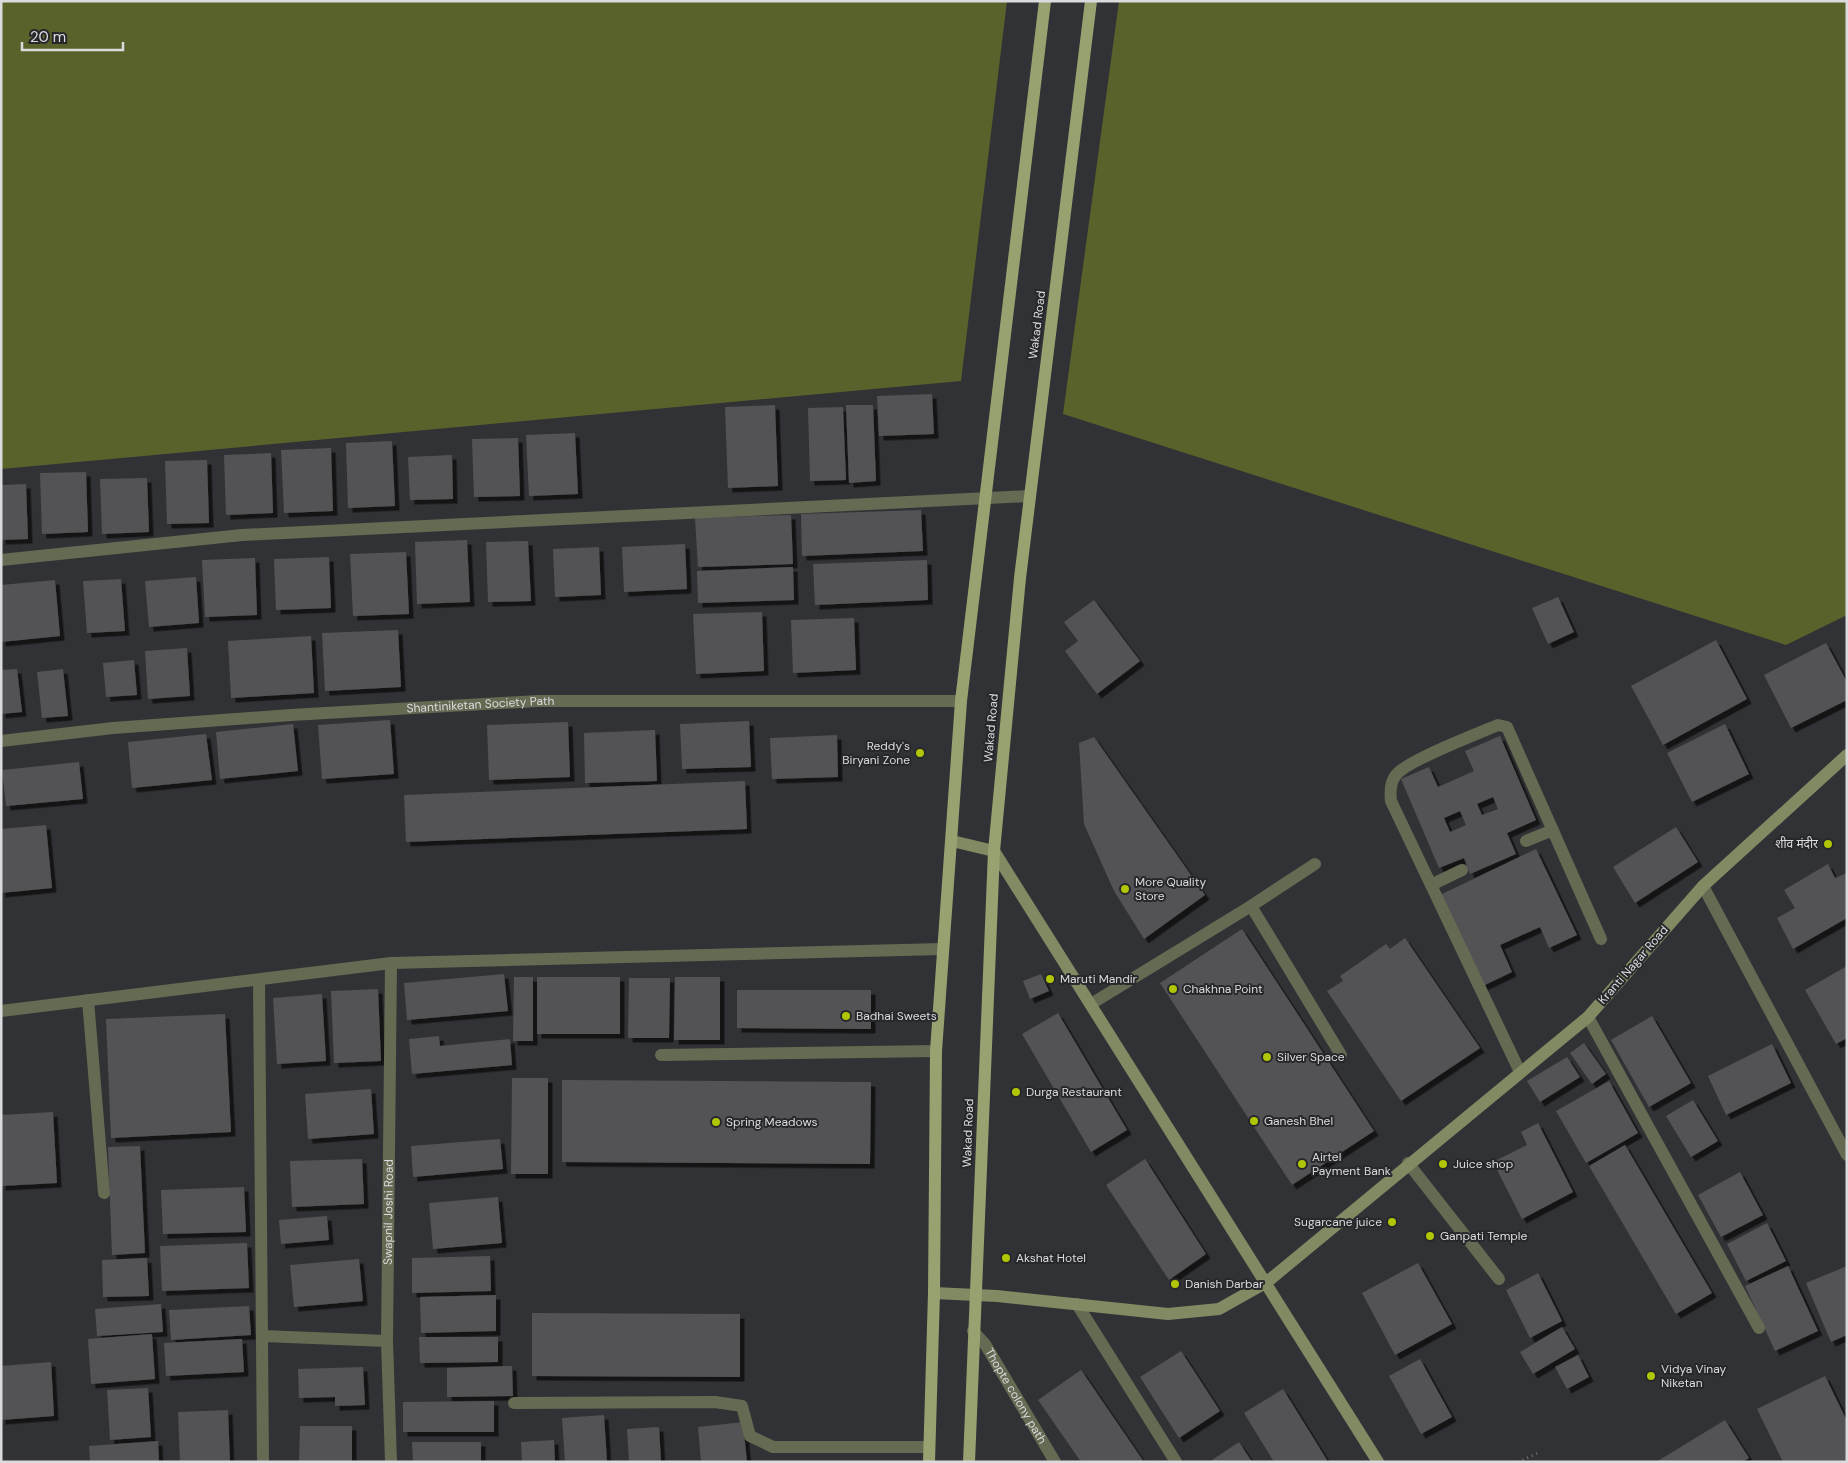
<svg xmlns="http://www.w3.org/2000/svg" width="1848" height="1463" font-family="'DM Sans','Noto Sans Devanagari',sans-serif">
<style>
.green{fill:#59622b}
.building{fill:#525356;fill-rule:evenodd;filter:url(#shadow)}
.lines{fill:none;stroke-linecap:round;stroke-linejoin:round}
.path{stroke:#6e6f72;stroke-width:3;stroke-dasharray:1 4;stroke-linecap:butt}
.lane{stroke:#656a52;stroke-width:12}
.street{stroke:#656a52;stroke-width:12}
.secondary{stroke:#828a63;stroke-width:12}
.primary{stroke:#98a270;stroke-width:12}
.poi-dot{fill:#b0c503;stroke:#27282b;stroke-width:2}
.labels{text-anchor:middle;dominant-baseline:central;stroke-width:4;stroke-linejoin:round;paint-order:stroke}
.street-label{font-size:12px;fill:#dbdbde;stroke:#27282b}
.poi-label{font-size:12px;fill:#dbdbde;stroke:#27282b;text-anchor:start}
</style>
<defs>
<filter id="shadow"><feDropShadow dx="4.5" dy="4.5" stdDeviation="0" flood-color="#0009"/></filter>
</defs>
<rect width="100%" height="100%" fill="#313235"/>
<!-- green -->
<path class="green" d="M 1,1 L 1007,1 L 961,381 L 1,469 Z
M 1119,1 L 1847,1 L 1847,615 L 1786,645 L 1063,414 Z"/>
<!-- building -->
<path class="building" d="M 932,394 L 934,434 L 879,436 L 877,396 Z
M 775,405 L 778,486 L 728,488 L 725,407 Z
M 846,405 L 873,405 L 876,481 L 849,483 Z
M 843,407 L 846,480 L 810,481 L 808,408 Z
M 575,433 L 578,494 L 529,496 L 526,435 Z
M 518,438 L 520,496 L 474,497 L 472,439 Z
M 392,441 L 395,506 L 348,508 L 346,443 Z
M 331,448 L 333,511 L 284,513 L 281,450 Z
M 271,453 L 273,513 L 226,515 L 224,455 Z
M 452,455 L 453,499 L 410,500 L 408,457 Z
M 207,460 L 209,523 L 167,524 L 165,461 Z
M 86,472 L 88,532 L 42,534 L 40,473 Z
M 147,478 L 149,532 L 102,534 L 100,479 Z
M 26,484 L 28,539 L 1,540 L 1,485 Z
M 921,510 L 923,551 L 802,556 L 801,514 Z
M 791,515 L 793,564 L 698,567 L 695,518 Z
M 467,540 L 470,602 L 417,604 L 415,542 Z
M 528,541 L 531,601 L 488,602 L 486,542 Z
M 685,544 L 687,589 L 624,592 L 622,547 Z
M 599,547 L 601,595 L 555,597 L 553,549 Z
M 406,552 L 409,614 L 353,616 L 350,554 Z
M 329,557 L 331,608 L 276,610 L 274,559 Z
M 255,558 L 257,615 L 205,617 L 202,560 Z
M 927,560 L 928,600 L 815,605 L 813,564 Z
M 793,567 L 794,600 L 698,603 L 697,571 Z
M 196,577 L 199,623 L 149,627 L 145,581 Z
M 121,579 L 125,631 L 87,633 L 83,581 Z
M 55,580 L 60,636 L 1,642 L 1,585 Z
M 1558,597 L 1574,632 L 1548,644 L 1532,608 Z
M 1094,600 L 1140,661 L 1097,694 L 1065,651 L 1078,641 L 1064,622 Z
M 762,612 L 764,671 L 696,674 L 693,614 Z
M 854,618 L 856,670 L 793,673 L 791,620 Z
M 398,630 L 401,687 L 325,691 L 322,633 Z
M 311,636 L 314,693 L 231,698 L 228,641 Z
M 1716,640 L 1747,699 L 1663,745 L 1631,686 Z
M 1826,643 L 1847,682 L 1847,700 L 1791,728 L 1764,675 Z
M 187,648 L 190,696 L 148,699 L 145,651 Z
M 134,660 L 137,695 L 106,697 L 103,663 Z
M 17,669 L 22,712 L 1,714 L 1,670 Z
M 63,669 L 68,716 L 42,718 L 37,672 Z
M 390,720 L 394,774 L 322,779 L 318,725 Z
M 749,721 L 751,767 L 682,769 L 680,724 Z
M 568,722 L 570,777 L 489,780 L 487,725 Z
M 293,724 L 298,771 L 220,779 L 216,732 Z
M 1725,724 L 1749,774 L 1692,802 L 1667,753 Z
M 655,730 L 657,781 L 585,783 L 584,733 Z
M 206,734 L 212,780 L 132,788 L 128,742 Z
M 837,735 L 838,777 L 772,779 L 770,738 Z
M 1500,736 L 1536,820 L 1507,833 L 1516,854 L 1470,874 L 1464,858 L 1439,868 L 1401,779 L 1429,767 L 1438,787 L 1474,771 L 1465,751 ZM 1493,797 L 1498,809 L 1482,815 L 1477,804 ZM 1460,811 L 1466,825 L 1450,832 L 1444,818 Z
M 1094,737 L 1205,895 L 1144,939 L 1114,891 L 1084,824 L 1079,743 Z
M 79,762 L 83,799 L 6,806 L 2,770 Z
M 745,781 L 747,829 L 406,842 L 404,795 Z
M 46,825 L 52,888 L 1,893 L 1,829 Z
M 1676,827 L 1698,862 L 1635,903 L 1613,867 Z
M 1536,849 L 1577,935 L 1549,948 L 1540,927 L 1500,945 L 1512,972 L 1483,986 L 1440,895 Z
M 1828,864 L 1835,878 L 1847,873 L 1847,918 L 1793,949 L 1777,918 L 1795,908 L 1784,890 Z
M 1242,929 L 1374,1131 L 1292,1185 L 1160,983 Z
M 1405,938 L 1480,1048 L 1401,1101 L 1327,991 L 1343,981 L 1340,976 L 1386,944 L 1390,949 Z
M 1847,966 L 1847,1038 L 1836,1044 L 1805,990 Z
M 504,974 L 508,1011 L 407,1020 L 404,983 Z
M 1041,974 L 1049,991 L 1030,999 L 1023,981 Z
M 514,977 L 533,977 L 533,1041 L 513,1041 Z
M 537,977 L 620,977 L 620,1034 L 537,1034 Z
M 675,977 L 720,977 L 720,1040 L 674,1040 Z
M 629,978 L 670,978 L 669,1038 L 628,1038 Z
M 378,989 L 381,1061 L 334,1063 L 331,991 Z
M 737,990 L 871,990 L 871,1029 L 737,1028 Z
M 322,994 L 326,1061 L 277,1064 L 273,998 Z
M 1058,1013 L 1127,1130 L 1091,1152 L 1022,1034 Z
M 225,1014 L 231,1132 L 111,1138 L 106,1019 Z
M 1652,1016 L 1691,1083 L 1649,1107 L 1611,1040 Z
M 439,1036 L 440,1046 L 510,1039 L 512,1065 L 412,1074 L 409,1039 Z
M 1584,1043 L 1606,1074 L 1592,1084 L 1570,1053 Z
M 1772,1044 L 1791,1083 L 1726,1115 L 1708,1076 Z
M 1567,1057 L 1580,1077 L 1540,1102 L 1527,1081 Z
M 512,1078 L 548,1078 L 548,1174 L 511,1174 Z
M 562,1080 L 871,1082 L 870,1164 L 562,1162 Z
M 1609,1081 L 1638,1133 L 1586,1163 L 1556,1111 Z
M 371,1089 L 374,1134 L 308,1139 L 305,1094 Z
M 1693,1100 L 1718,1141 L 1691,1157 L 1666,1116 Z
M 53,1112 L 57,1183 L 1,1186 L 1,1115 Z
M 1538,1123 L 1573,1192 L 1522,1219 L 1493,1162 L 1527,1145 L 1521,1132 Z
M 500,1139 L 503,1169 L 413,1177 L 411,1146 Z
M 1625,1145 L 1712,1293 L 1676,1314 L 1589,1166 Z
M 140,1146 L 145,1253 L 112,1255 L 108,1147 Z
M 362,1159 L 364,1204 L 292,1207 L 290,1161 Z
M 1145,1159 L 1206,1254 L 1169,1280 L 1106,1185 Z
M 1740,1172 L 1763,1215 L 1721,1237 L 1698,1195 Z
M 244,1187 L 246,1232 L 163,1234 L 161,1190 Z
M 498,1197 L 502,1243 L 433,1249 L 429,1203 Z
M 327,1216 L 329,1240 L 281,1244 L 279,1220 Z
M 1767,1223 L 1786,1261 L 1746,1281 L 1727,1244 Z
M 247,1243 L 249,1288 L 162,1291 L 160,1246 Z
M 490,1256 L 491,1291 L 412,1293 L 412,1258 Z
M 147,1258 L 149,1296 L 103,1297 L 102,1260 Z
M 359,1259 L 363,1301 L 294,1307 L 290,1265 Z
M 1418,1263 L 1452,1324 L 1395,1355 L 1362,1293 Z
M 1788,1266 L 1818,1331 L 1775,1351 L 1745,1286 Z
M 1847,1266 L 1847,1335 L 1831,1342 L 1806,1283 Z
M 1538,1273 L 1562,1321 L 1530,1338 L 1506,1290 Z
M 496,1295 L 496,1331 L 421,1333 L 420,1297 Z
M 161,1304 L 163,1332 L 97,1336 L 95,1309 Z
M 249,1306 L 251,1335 L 171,1340 L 169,1310 Z
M 532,1313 L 740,1314 L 740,1377 L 532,1376 Z
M 1562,1327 L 1575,1349 L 1533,1374 L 1520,1352 Z
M 152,1334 L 155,1379 L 91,1384 L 88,1339 Z
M 419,1337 L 498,1337 L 498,1362 L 420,1363 Z
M 242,1339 L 244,1372 L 166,1376 L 164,1343 Z
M 1181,1351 L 1220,1411 L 1179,1438 L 1140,1377 Z
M 1578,1355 L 1589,1377 L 1567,1389 L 1555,1367 Z
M 1420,1359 L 1452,1417 L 1421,1434 L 1389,1376 Z
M 51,1362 L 54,1416 L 1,1420 L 1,1366 Z
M 512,1366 L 513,1396 L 447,1397 L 447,1368 Z
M 363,1367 L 365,1405 L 335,1406 L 335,1397 L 299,1398 L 298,1369 Z
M 1081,1370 L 1144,1462 L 1081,1462 L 1038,1400 Z
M 1825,1376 L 1847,1421 L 1847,1462 L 1783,1462 L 1757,1409 Z
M 148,1388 L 151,1437 L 110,1440 L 107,1390 Z
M 1283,1389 L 1327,1460 L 1324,1462 L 1274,1462 L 1244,1413 Z
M 494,1401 L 494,1432 L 403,1432 L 403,1402 Z
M 228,1410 L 230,1462 L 180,1462 L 178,1412 Z
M 604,1415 L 607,1462 L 565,1462 L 562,1418 Z
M 1725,1420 L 1749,1458 L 1742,1462 L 1656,1462 Z
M 743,1422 L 747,1462 L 701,1462 L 698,1427 Z
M 300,1426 L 352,1426 L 352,1462 L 299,1462 Z
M 659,1427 L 661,1462 L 629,1462 L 627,1429 Z
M 554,1440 L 555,1462 L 522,1462 L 521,1442 Z
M 158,1441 L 159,1462 L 90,1462 L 89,1446 Z
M 412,1442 L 481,1442 L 481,1462 L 413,1462 Z
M 1239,1442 L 1252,1462 L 1209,1462 Z"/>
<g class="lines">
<!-- path -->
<path class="path" d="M 1518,1462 L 1540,1452"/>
<!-- lane -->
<path class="lane" d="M 1526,841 L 1553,830
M 1431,885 L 1462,870
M 1520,1072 L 1391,801 C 1390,792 1390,782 1396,775 C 1406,761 1479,733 1498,725 L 1507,727 L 1601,939
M 1408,1163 L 1499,1279"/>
<!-- street -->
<g class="street">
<path d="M 1,560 L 242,535 L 1030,496"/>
<path id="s1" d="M 1,741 L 113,728 L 291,715 L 538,701 L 961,701"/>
<path d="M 1703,886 L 1847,1155"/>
<path d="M 1251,906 L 1315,864"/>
<path d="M 259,981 L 263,1462"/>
<path d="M 88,1000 L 104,1193"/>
<path d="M 1091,1004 L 1251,906 L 1341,1055"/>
<path d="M 1,1011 L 391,963 L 942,949"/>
<path d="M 1588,1017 L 1759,1328"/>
<path d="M 661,1055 L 936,1051"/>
<path d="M 1077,1304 L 1176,1462"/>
<path id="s2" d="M 973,1331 L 985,1344 L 1055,1462"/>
<path d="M 263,1336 L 387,1341"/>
<path d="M 514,1403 L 715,1402 L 742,1406 L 750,1436 L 773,1447 L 929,1447"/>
<path id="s3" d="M 391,1462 L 387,1341 L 391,963"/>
</g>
<!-- secondary -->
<path class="secondary" d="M 952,841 L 994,851 L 1378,1462
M 934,1293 L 997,1296 L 1168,1314 L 1219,1309 L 1267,1282 L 1588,1017 L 1703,886 L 1847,755"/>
<!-- primary -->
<path class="primary" d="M 929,1462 L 934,1293 L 936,1051 L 961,701 L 1045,1
M 969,1462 L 994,851 L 1020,578 L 1091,1"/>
</g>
<!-- markers -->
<g class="poi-dot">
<circle cx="920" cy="753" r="5"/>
<circle cx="1828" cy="844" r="5"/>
<circle cx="1125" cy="889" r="5"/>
<circle cx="1050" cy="979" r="5"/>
<circle cx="1173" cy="989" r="5"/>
<circle cx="846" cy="1016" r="5"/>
<circle cx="1267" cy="1057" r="5"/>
<circle cx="1016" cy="1092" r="5"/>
<circle cx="1254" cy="1121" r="5"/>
<circle cx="716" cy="1122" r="5"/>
<circle cx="1302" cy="1164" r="5"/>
<circle cx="1443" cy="1164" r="5"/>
<circle cx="1392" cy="1222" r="5"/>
<circle cx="1430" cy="1236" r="5"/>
<circle cx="1006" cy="1258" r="5"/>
<circle cx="1175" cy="1284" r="5"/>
<circle cx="1651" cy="1376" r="5"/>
</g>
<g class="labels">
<!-- street labels -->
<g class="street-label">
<text transform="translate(1037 325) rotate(-83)">Wakad Road</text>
<text stroke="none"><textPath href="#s1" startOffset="481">Shantiniketan Society Path</textPath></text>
<text transform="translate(991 728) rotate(-85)">Wakad Road</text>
<text transform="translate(1633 965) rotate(-49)">Kranti Nagar Road</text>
<text transform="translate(968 1133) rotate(-88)">Wakad Road</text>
<text stroke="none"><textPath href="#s3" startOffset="250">Swapnil Joshi Road</textPath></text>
<text stroke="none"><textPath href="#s2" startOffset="78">Thopte colony path</textPath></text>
</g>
<!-- poi labels -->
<g class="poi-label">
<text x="910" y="746" text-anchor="end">Reddy's<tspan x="910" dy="14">Biryani Zone</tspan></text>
<text x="1818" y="844" text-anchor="end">शीव मंदीर</text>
<text x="1135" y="882">More Quality<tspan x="1135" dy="14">Store</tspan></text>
<text x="1060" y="979">Maruti Mandir</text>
<text x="1183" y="989">Chakhna Point</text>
<text x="856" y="1016">Badhai Sweets</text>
<text x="1277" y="1057">Silver Space</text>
<text x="1026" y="1092">Durga Restaurant</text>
<text x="1264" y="1121">Ganesh Bhel</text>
<text x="726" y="1122">Spring Meadows</text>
<text x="1312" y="1157">Airtel<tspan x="1312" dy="14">Payment Bank</tspan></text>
<text x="1453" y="1164">Juice shop</text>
<text x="1382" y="1222" text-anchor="end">Sugarcane juice</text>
<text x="1440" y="1236">Ganpati Temple</text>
<text x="1016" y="1258">Akshat Hotel</text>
<text x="1185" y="1284">Danish Darbar</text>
<text x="1661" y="1369">Vidya Vinay<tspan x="1661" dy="14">Niketan</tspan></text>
</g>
</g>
<!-- border -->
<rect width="1848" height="1463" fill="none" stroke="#dbdbde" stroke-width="5"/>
<!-- scale -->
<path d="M22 42v8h101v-8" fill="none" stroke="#dbdbde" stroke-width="2.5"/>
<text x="30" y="42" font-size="15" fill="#dbdbde" stroke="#27282b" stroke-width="4" paint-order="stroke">20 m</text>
</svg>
